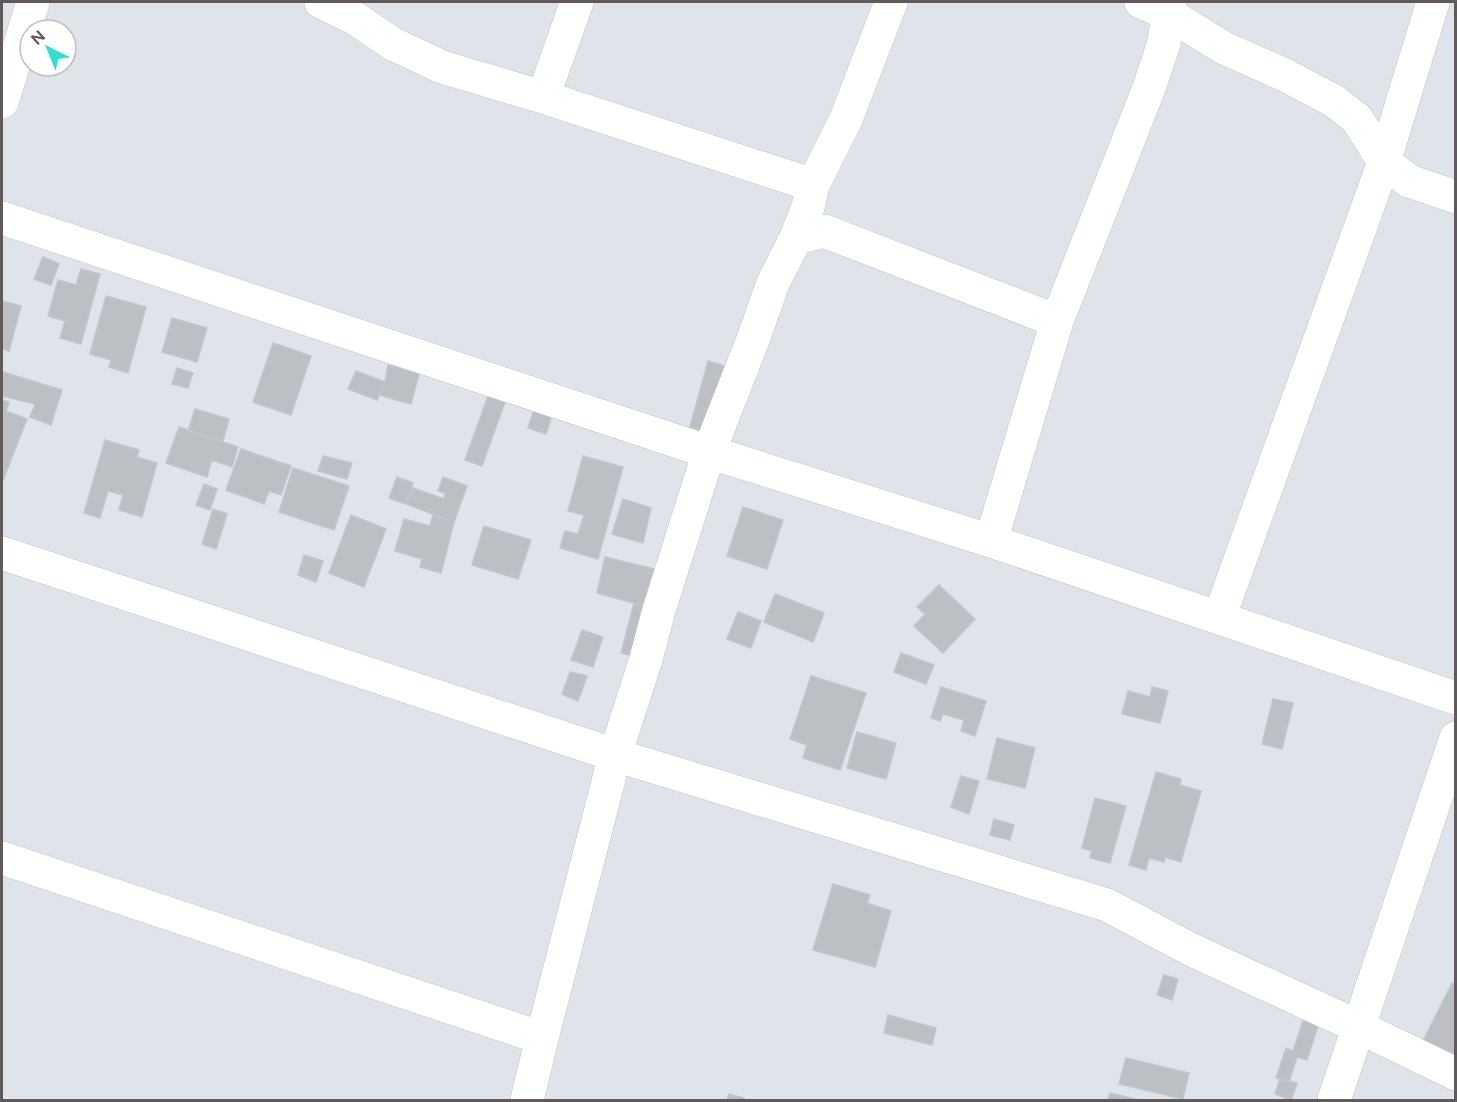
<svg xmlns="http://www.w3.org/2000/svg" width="1457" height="1102" font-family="Figtree,sans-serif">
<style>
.building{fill:#bcc0c5;stroke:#bec6cf;stroke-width:1.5}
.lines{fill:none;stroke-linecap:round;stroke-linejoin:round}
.minor-casing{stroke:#c8c4c1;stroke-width:34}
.minor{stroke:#fff;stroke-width:33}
</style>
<rect width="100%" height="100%" fill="#dfe4eb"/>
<!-- building -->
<path class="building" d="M 43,257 L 59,264 L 51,285 L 34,279 Z
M 81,269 L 100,274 L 81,344 L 60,338 L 65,321 L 48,316 L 58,280 L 76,285 Z
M 106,296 L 146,307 L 128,373 L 109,367 L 111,360 L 90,354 Z
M 2,301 L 21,306 L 9,351 L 2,349 Z
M 172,318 L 207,328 L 197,362 L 162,352 Z
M 273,343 L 311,356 L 291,415 L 253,402 Z
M 708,361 L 724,366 L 706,432 L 690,427 Z
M 388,365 L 419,374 L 411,404 L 379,395 L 385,382 Z
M 177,368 L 193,373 L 188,388 L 172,384 Z
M 356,371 L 385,382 L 377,400 L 348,389 Z
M 3,372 L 62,390 L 51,425 L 30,417 L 35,404 L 2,396 L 2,378 Z
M 488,396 L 505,402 L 482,466 L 465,460 Z
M 2,400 L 9,402 L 6,411 L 27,419 L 3,480 L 2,480 Z
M 195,409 L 229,419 L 223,441 L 188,431 Z
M 534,410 L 552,415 L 546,434 L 528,428 Z
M 179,427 L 238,447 L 232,467 L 212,460 L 207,477 L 166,463 Z
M 105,440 L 139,450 L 137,457 L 157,463 L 142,517 L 119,510 L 123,495 L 108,491 L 100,518 L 84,513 Z
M 241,449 L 291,466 L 281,495 L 269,491 L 264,504 L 226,490 Z
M 323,456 L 352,463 L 347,479 L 318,471 Z
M 583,456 L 623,467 L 598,559 L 560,548 L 565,531 L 578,534 L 584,515 L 568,511 Z
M 293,468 L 349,486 L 334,530 L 279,512 Z
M 397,477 L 413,483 L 406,504 L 389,498 Z
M 443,477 L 467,486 L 454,522 L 406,504 L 413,488 L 444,499 L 445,493 L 438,491 Z
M 204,484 L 217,489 L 210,510 L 196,505 Z
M 623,499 L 651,508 L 643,543 L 612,534 Z
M 743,507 L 783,520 L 767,569 L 727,556 Z
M 213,509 L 227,514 L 216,549 L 202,544 Z
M 351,515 L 386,529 L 364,587 L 329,573 Z
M 433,515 L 454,522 L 441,573 L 420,567 L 422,559 L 395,551 L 404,519 L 430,526 Z
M 484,526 L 531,540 L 518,579 L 472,565 Z
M 304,555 L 323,561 L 316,582 L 298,575 Z
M 605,557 L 671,573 L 659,610 L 597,593 Z
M 939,585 L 975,619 L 943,653 L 914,626 L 925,614 L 917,607 Z
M 775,594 L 824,613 L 813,642 L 764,622 Z
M 634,603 L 659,610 L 646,659 L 621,653 Z
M 738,612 L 761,621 L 751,648 L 727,639 Z
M 582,630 L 603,637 L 593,667 L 571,660 Z
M 901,653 L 934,665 L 926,684 L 894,672 Z
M 570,672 L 587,676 L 578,701 L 562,694 Z
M 811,676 L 866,693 L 840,770 L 803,758 L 807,745 L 790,739 Z
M 941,687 L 986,701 L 975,736 L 961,731 L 964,720 L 943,714 L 940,721 L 931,718 Z
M 1152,687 L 1168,691 L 1160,723 L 1122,714 L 1128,691 L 1150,697 Z
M 1273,699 L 1293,703 L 1282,749 L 1262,744 Z
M 857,732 L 896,743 L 886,779 L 847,768 Z
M 997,738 L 1035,748 L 1025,788 L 987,779 Z
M 1156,772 L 1181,779 L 1180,785 L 1201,791 L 1181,862 L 1165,857 L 1164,862 L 1149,858 L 1146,870 L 1129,865 Z
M 961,776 L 979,781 L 969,814 L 951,807 Z
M 1095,798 L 1126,806 L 1110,863 L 1090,858 L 1092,851 L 1082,848 Z
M 994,819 L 1014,825 L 1010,840 L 990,835 Z
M 833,884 L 870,895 L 867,903 L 891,911 L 875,967 L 813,950 Z
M 1164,975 L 1178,979 L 1172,1000 L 1157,995 Z
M 1452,983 L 1456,985 L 1456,1058 L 1423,1041 Z
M 888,1015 L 936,1028 L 932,1045 L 884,1033 Z
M 1303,1021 L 1318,1026 L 1307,1060 L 1297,1057 L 1289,1082 L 1276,1078 L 1286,1048 L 1293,1051 Z
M 1126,1058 L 1189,1073 L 1183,1099 L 1119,1084 Z
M 1280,1079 L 1297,1083 L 1291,1100 L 1275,1094 Z
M 1110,1093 L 1139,1100 L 1108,1100 Z
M 729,1094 L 744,1098 L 744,1100 L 727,1100 Z"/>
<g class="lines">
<defs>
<path id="minor" d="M 321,2 L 356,19 L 393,44 L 442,67 L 543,97 L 813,185
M 1141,2 L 1167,13 L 1224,48 L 1285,75 L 1334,101 L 1357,119 L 1384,162 L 1409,181 L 1456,197
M 543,97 L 577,2
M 2,102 L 33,2
M 2,218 L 709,452 L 991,541 L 1456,698
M 796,238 L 824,231 L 1057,321
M 991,541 L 1057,321 L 1149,88 L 1164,43 L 1170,2
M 2,553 L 615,755 L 1107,905 L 1190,949 L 1359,1027 L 1456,1074
M 1219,618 L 1384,162 L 1433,2
M 2,858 L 542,1038
M 527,1100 L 542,1038 L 615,755 L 646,659 L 659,610 L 709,452 L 754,337 L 773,283 L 796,238 L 808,207 L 813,185 L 846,119 L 891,2
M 1334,1100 L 1456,738"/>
</defs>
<!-- minor casing -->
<use href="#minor" class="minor-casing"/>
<!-- minor -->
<use href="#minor" class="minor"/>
</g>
<!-- border -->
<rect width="1457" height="1102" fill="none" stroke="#605b58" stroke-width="6"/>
<!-- north arrow -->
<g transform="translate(48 48) rotate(317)"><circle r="28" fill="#ffffff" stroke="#bfbdbc" stroke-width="1.5"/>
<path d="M0-4.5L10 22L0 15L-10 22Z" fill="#31decf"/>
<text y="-9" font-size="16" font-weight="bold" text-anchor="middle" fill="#605b58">N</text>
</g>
</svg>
